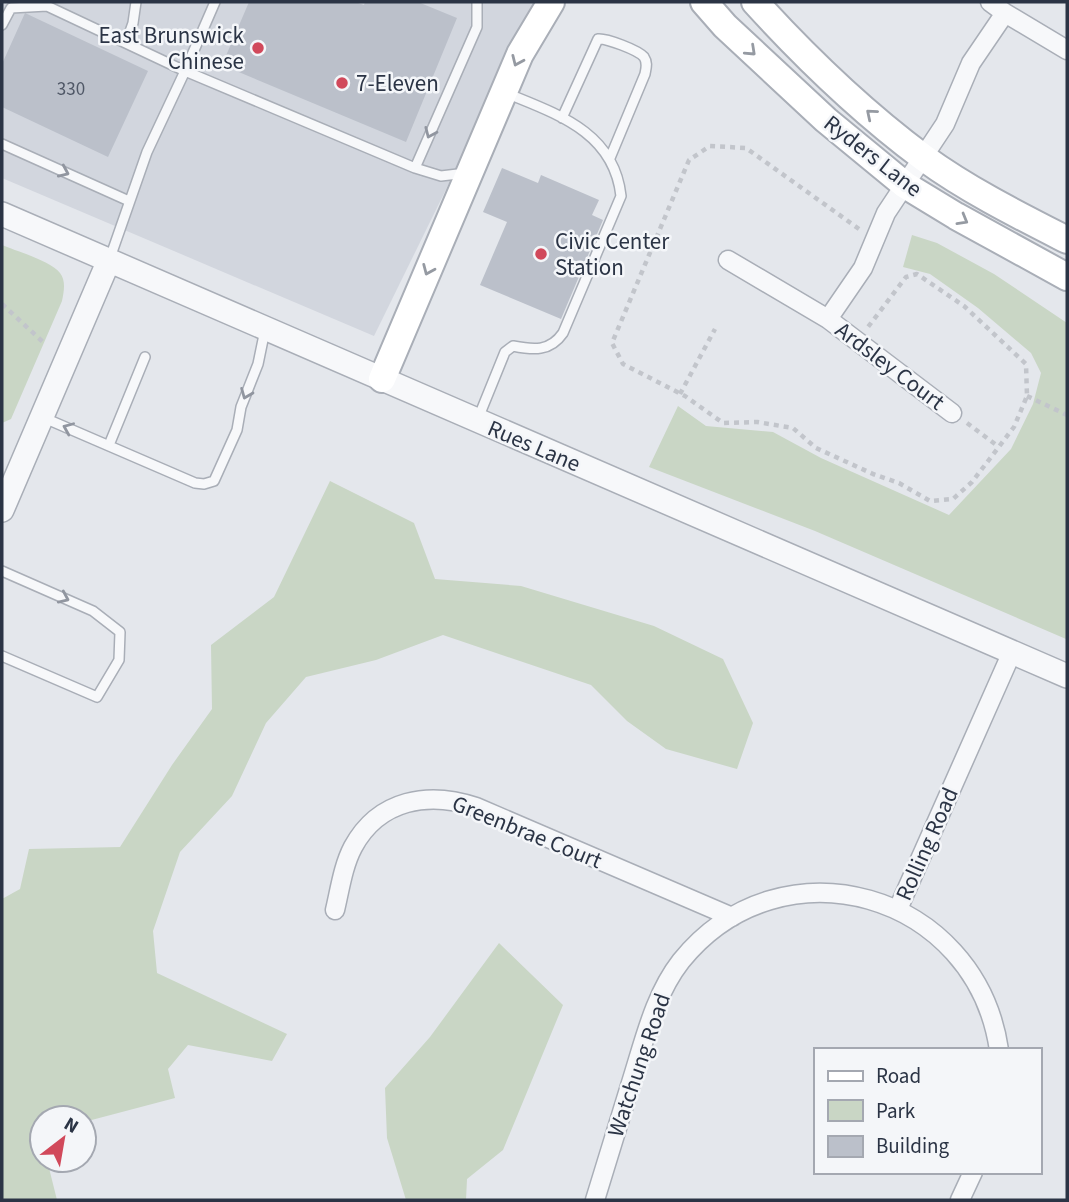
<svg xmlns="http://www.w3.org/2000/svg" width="1069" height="1202" font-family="'Source Sans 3',sans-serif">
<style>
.built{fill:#d2d6de}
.green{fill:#c9d6c5}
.building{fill:#bbc0ca}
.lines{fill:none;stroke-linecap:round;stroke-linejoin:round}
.service-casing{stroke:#a9aeb7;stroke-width:12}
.minor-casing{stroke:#a9aeb7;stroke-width:21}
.tertiary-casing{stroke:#a9aeb7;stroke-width:26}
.secondary-casing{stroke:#a9aeb7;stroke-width:30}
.path{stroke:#c2c5cb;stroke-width:4.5;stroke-dasharray:5 5;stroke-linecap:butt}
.service{stroke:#f7f8fa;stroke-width:9}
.minor{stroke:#f7f8fa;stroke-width:18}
.tertiary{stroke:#f7f8fa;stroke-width:23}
.secondary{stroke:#fff;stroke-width:26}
.oneway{stroke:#959aa2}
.oneway2{stroke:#9196a0}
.poi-dot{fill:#d1495b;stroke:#f4f6f9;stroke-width:2.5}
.labels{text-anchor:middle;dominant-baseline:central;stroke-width:5;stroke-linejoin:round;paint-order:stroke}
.number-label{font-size:19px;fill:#4f5766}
.poi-label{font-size:23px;fill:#2b3445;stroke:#f4f6f9;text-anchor:start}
.street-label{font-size:23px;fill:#2b3445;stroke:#f4f6f9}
</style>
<rect width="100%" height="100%" fill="#e4e7ec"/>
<!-- built -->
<path class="built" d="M 2,2 L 538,2 L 374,336 L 2,178 Z"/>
<!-- green -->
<path class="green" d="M 912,235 L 937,243 L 994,274 L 1067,323 L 1066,639 L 815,531 L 649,467 L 678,406 L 706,426 L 773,432 L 821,458 L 949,515 L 1011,449 L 1033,404 L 1041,373 L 1031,353 L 978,308 L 930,274 L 903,267 Z
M 2,245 C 16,251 51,261 60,273 C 66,281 64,291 62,301 L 11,419 L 2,423 Z
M 330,481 L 414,523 L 435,579 L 521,586 L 654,626 L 723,659 L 753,723 L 737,769 L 666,749 L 627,721 L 591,685 L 443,635 L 376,660 L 306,677 L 266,723 L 232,796 L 180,852 L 153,931 L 157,973 L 287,1034 L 272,1061 L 188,1045 L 168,1069 L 175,1098 L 84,1122 L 84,1118 L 42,1118 L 42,1160 L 47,1160 L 57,1200 L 2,1200 L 2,899 L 20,889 L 29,849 L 120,847 L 172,765 L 212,709 L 211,645 L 274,597 Z
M 499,943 L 563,1005 L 503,1150 L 467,1179 L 466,1200 L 406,1200 L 387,1138 L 385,1088 L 430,1037 Z"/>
<!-- building -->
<path class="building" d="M 249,2 L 355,2 L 364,5 L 365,2 L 418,2 L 457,18 L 406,142 L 222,65 Z
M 25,13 L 148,71 L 108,157 L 2,107 L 2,64 Z
M 502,168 L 538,183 L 541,175 L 599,200 L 592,215 L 603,220 L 561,319 L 480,285 L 507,222 L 483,212 Z"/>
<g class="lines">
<defs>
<path id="service" d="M 2,25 L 11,8 L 47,6 L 185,71 L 215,2
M 126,43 L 133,23 L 136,2
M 562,118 L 598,39 C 606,38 638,50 644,57 C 648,63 646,68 645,74 L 610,158
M 2,144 L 129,201
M 415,168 L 477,27 L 477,2
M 110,258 L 147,152 L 185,71 L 415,168 L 441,176 L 466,173
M 42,417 L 195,483 L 204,484 L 214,481 L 237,430 L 241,407 L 258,364 L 265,330
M 477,421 L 505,352 L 513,346 C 533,350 550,352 563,333 L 621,196 C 614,132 557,114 506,93
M 109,445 L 145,357
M 2,571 L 93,611 L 120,632 L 119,660 L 97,697 L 2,656"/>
<path id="minor" d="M 990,2 L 1005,13 L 1067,50
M 728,260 L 828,319 L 952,413
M 828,319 L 863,268 L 886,213 L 945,124 L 971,63 L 1005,13
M 898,909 L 1012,652
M 335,910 C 340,889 343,866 353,847 C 379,799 429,791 476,807 L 732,917
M 595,1200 C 608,1158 621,1116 634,1073 C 646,1034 656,993 681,961 C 782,836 976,893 999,1050
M 960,1200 L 973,1172"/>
<path id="tertiary" d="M 2,214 L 1067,676
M 2,510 L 109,260"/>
<path id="secondary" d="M 704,2 L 725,26 L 826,120 L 905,185 L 956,216 L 1067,277
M 755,2 C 806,58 862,112 924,158 C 968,190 1018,215 1067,240
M 382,379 L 520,54 L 551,2"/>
</defs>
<!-- service casing -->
<use href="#service" class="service-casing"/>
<!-- minor casing -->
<use href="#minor" class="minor-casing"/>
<!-- tertiary casing -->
<use href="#tertiary" class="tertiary-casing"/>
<!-- secondary casing -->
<use href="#secondary" class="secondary-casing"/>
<!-- path -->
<path class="path" d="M 859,229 L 746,148 L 710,146 L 689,160 L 612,343 L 623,364 L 685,396 L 723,423 L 757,422 L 793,428 L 816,448 L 873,474 L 899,483 L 930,501 L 953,499 L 972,482 L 1014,427 L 1027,396 L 1026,364 L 964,306 L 917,274 L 906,277 L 868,327
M 2,304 L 44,343
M 680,394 L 715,329
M 1027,396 L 1067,415
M 967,423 L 999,447"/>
<!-- service -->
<use href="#service" class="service"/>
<!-- minor -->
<use href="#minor" class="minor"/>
<!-- tertiary -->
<use href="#tertiary" class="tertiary"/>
<!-- secondary -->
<use href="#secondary" class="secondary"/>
</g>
<!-- one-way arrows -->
<defs><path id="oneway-chevron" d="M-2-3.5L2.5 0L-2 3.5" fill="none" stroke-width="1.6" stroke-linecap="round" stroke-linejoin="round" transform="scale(1.75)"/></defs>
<g class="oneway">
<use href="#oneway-chevron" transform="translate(751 51) rotate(43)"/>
<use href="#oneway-chevron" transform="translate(517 61) rotate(114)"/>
<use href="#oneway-chevron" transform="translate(871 114) rotate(-140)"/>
<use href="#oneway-chevron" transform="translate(963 220) rotate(30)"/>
<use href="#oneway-chevron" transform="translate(428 270) rotate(113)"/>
</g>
<g class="oneway2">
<use href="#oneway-chevron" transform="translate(430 133) rotate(114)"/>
<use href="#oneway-chevron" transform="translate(64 172) rotate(24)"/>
<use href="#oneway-chevron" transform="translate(246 394) rotate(112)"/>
<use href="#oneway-chevron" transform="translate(68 428) rotate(-157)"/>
<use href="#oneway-chevron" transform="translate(64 598) rotate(24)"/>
</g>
<!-- markers -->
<g class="poi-dot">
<circle cx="258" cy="48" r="7"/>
<circle cx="342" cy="83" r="7"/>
<circle cx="541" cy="254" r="7"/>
</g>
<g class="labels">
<!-- number labels -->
<g class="number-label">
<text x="71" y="89">330</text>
</g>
<!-- poi labels -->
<g class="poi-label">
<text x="244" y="35" text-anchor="end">East Brunswick<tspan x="244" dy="26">Chinese</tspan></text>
<text x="356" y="83">7-Eleven</text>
<text x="555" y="241">Civic Center<tspan x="555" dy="26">Station</tspan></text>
</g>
<!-- street labels -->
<g class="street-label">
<text transform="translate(873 156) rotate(38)">Ryders Lane</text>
<text transform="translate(890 366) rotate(37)">Ardsley Court</text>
<text transform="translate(534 446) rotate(23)">Rues Lane</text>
<text transform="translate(527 832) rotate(22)">Greenbrae Court</text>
<text transform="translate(927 844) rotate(-66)">Rolling Road</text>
<text transform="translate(639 1065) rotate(-71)">Watchung Road</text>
</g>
</g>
<!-- border -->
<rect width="1069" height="1202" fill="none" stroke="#2b3445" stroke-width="7"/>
<!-- legend -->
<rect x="814" y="1048" width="228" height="126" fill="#f4f6f9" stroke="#a4a8b1" stroke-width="2"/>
<rect x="828" y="1071" width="35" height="10" fill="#ffffff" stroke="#a4a8b1" stroke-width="2"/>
<text x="876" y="1083" font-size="21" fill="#2b3445">Road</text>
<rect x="828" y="1100" width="35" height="21" fill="#c9d6c5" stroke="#a4a8b1" stroke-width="2"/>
<text x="876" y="1118" font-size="21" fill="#2b3445">Park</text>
<rect x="828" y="1136" width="35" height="21" fill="#bbc0ca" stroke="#a4a8b1" stroke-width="2"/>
<text x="876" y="1153" font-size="21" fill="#2b3445">Building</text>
<!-- north arrow -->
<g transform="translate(63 1139) rotate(31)"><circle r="33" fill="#f4f6f9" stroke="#a4a8b1" stroke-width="2"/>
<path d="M0-5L12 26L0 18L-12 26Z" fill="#d1495b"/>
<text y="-10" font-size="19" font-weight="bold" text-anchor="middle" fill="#2b3445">N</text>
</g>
</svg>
